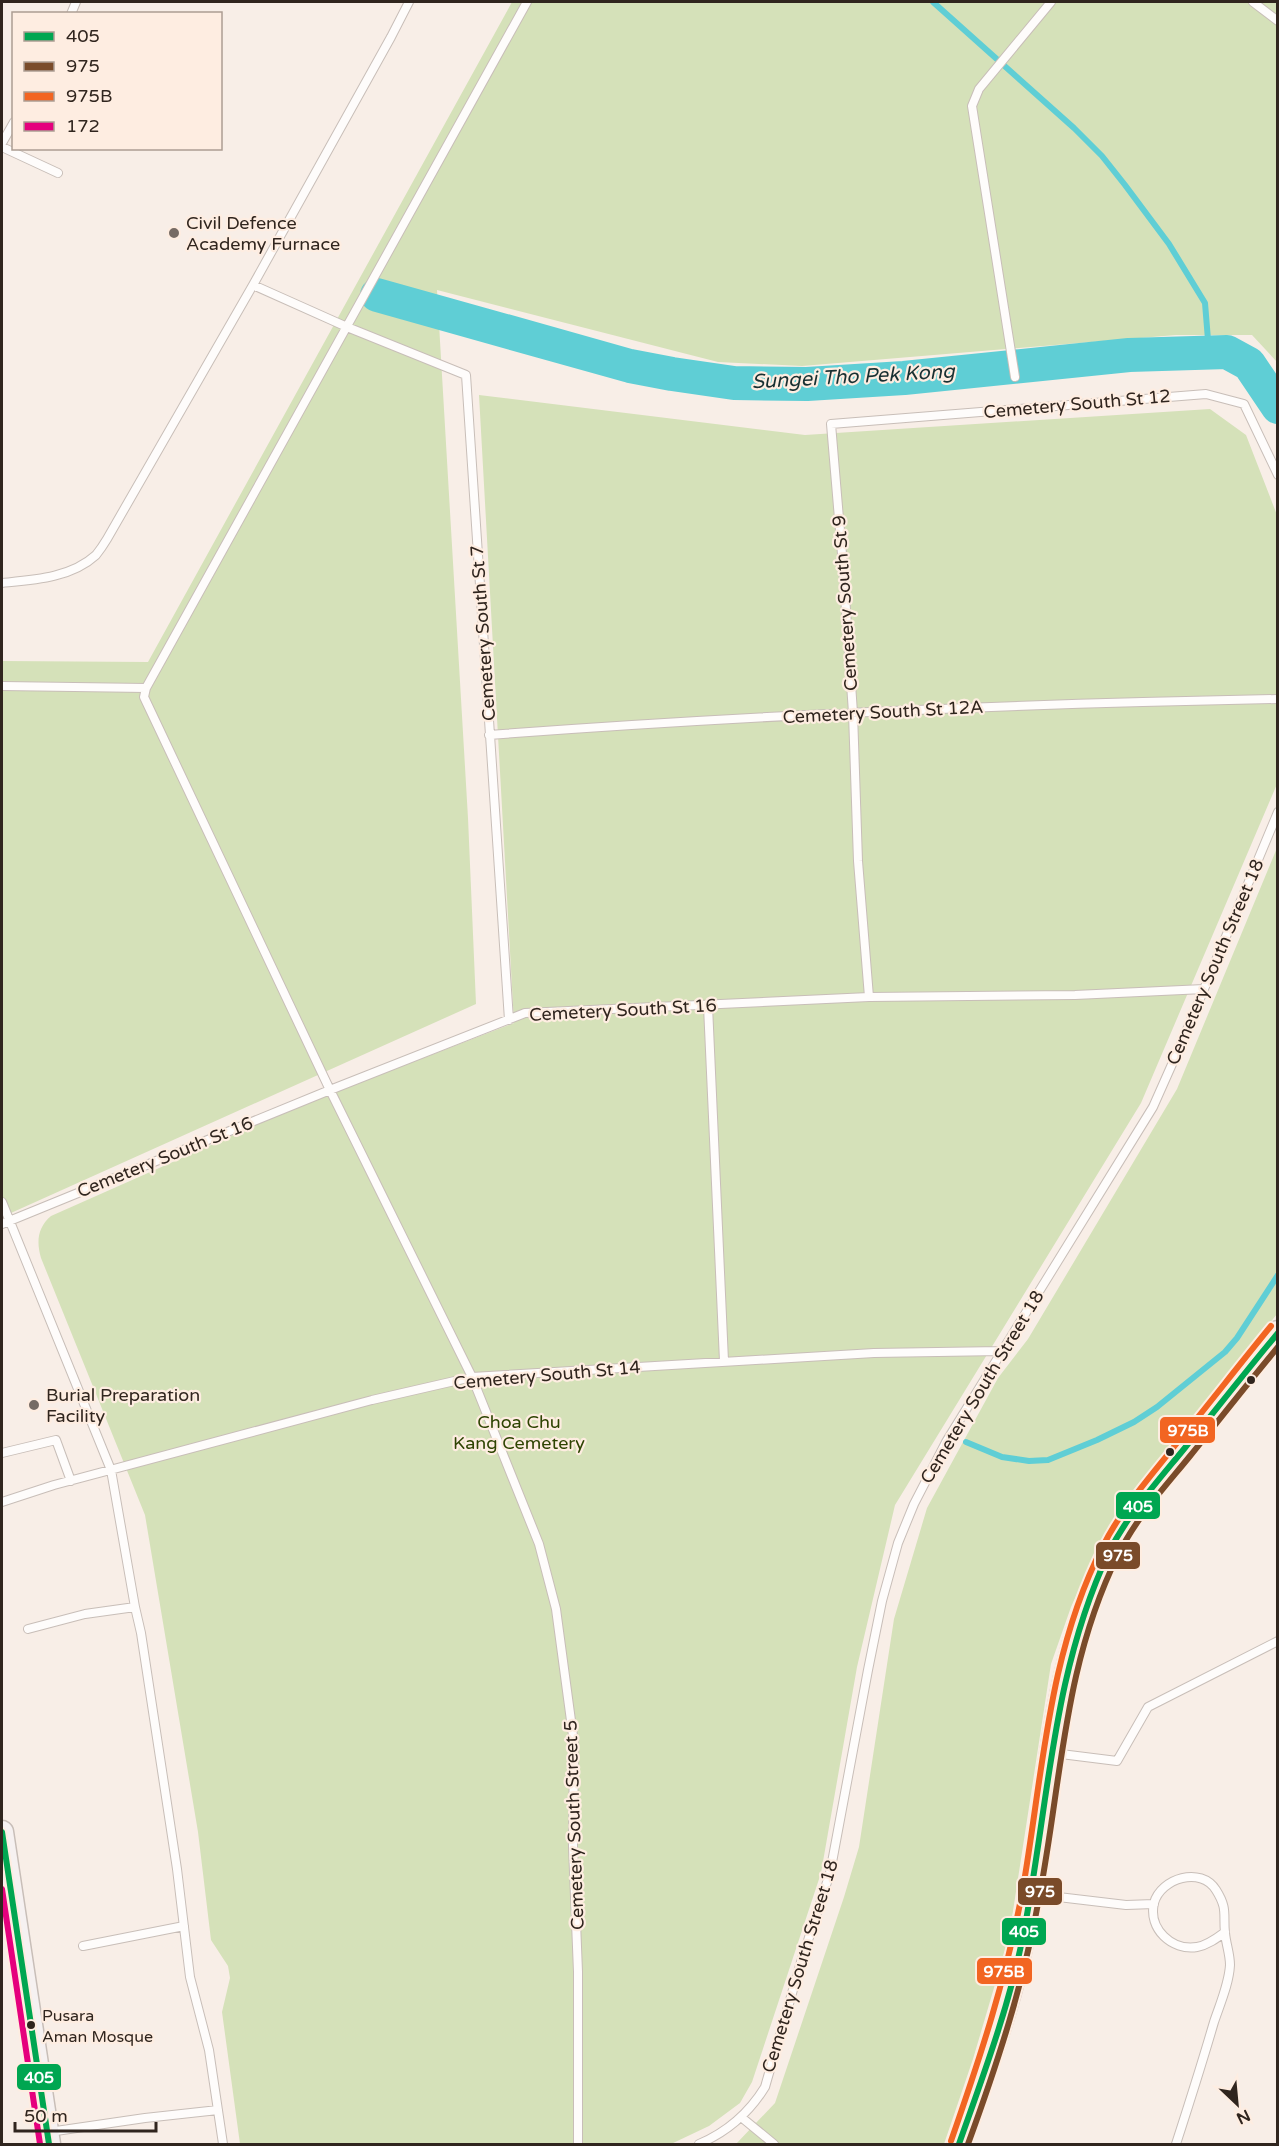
<svg xmlns="http://www.w3.org/2000/svg" width="1279" height="2146" font-family="'Varela Round',sans-serif">
<style>
.green{fill:#d5e1b9}
.lines{fill:none;stroke-linecap:round;stroke-linejoin:round}
.stream{stroke:#5fced5;stroke-width:6}
.river{stroke:#5fced5;stroke-width:34}
.lane-casing{stroke:#c8beb8;stroke-width:10}
.secondary-casing{stroke:#c8beb8;stroke-width:25}
.lane{stroke:#fefcfb;stroke-width:8}
.secondary{stroke:#f6f1f1;stroke-width:22}
.bus-1-casing{stroke:#feede1;stroke-width:10}
.bus-2-casing{stroke:#feede1;stroke-width:10}
.bus-3-casing{stroke:#feede1;stroke-width:10}
.bus-4-casing{stroke:#feede1;stroke-width:10}
.bus-1{stroke:#00a651;stroke-width:6}
.bus-2{stroke:#7a4b2a;stroke-width:6}
.bus-3{stroke:#f26522;stroke-width:6}
.bus-4{stroke:#e5007d;stroke-width:6}
.poi-dot{fill:#766b64;stroke:#feede1;stroke-width:2}
.bus-dot{fill:#30251e;stroke:#feede1;stroke-width:2}
.labels{text-anchor:middle;dominant-baseline:central;stroke-width:4.5;stroke-linejoin:round;paint-order:stroke}
.bus-label{font-size:16px;fill:#30251e;stroke:#feede1;text-anchor:start}
.poi-label{font-size:18px;fill:#30251e;stroke:#feede1;text-anchor:start}
.street-label{font-size:18px;fill:#30251e;stroke:#feede1}
.park-label{font-size:18px;fill:#2e4402;stroke:#feede1}
.water-label{font-size:20px;font-style:italic;fill:#183032;stroke:#feede1}
.line-badge{stroke:#feede1;stroke-width:2}
.badge-label{font-size:16px;text-anchor:middle;font-weight:bold;fill:#fff}
</style>
<rect width="100%" height="100%" fill="#f8eee7"/>
<!-- green -->
<path class="green" d="M 512,2 L 1277,2 L 1277,362 L 1252,335 L 1176,335 L 802,366 L 718,362 L 437,290 L 468,818 L 476,1004 L 2,1217 L 2,661 L 148,662 Z
M 479,395 L 805,435 L 1210,409 L 1246,435 L 1277,515 L 1277,784 L 1141,1103 L 895,1505 L 857,1667 L 821,1873 L 752,2082 L 740,2103 L 709,2126 L 671,2144 L 240,2144 L 222,2012 L 230,1978 L 228,1966 L 211,1940 L 198,1832 L 145,1515 L 41,1258 C 36,1241 38,1227 51,1216 L 299,1106 L 514,1023 Z
M 1277,848 L 1277,1314 L 1129,1500 L 1099,1545 L 1071,1607 L 1051,1664 L 1009,1937 L 973,2059 L 944,2144 L 736,2144 L 775,2103 L 844,1897 L 859,1847 L 894,1619 L 927,1508 L 998,1378 L 1028,1339 L 1177,1089 Z"/>
<g class="lines">
<!-- stream -->
<path class="stream" d="M 933,2 L 1074,128 L 1102,156 L 1125,185 L 1169,244 L 1205,303 L 1209,352
M 966,1442 L 1002,1457 L 1029,1461 L 1048,1460 L 1097,1440 L 1134,1422 L 1157,1407 L 1225,1352 L 1237,1338 L 1278,1275"/>
<!-- river -->
<path class="river" d="M 377,295 L 630,366 L 672,374 L 734,383 L 807,384 L 904,378 L 1129,355 L 1227,352 L 1249,364 L 1278,407"/>
<defs>
<path id="lane" d="M 527,2 L 146,688 L 144,697 L 330,1090 L 472,1377 L 539,1544 L 556,1609 L 574,1743 L 573,1847 L 578,1972 L 578,2144
M 1253,2 L 1278,21
M 71,14 L 76,2
M 2,143 L 14,122
M 2,147 L 58,173
M 253,285 L 347,327 L 466,375 L 509,1020
M 1015,377 L 972,106 L 979,89 L 1051,2
M 2,583 C 33,580 71,578 96,555 C 100,550 104,544 107,539 L 253,285 L 391,37 L 409,2
M 2,686 L 146,688
M 489,735 C 752,715 1014,704 1278,699
M 869,997 L 858,861 L 853,713 L 843,566 L 831,424 L 1206,394 L 1244,404 L 1278,475
M 708,1006 L 724,1361
M 2,1202 L 111,1470 L 135,1607 L 141,1633 L 177,1869 L 190,1977 L 209,2050 L 223,2144
M 2,1224 L 330,1090 L 525,1013 L 869,997 L 1075,995 L 1204,989
M 2,1453 L 56,1440 L 71,1481
M 2,1502 L 54,1485 L 372,1400 L 472,1377 L 874,1353 L 1001,1351
M 28,1629 L 85,1614 L 135,1607
M 1053,1753 L 1117,1761 L 1148,1707 L 1278,1641
M 1033,1894 L 1126,1905 L 1154,1904
M 83,1946 L 184,1926
M 741,2117 L 774,2144
M 49,2132 L 145,2118 L 218,2110
M 699,2144 C 727,2132 749,2113 765,2087 L 801,1962 L 830,1873 L 868,1670 L 882,1601 L 898,1543 L 914,1504 L 946,1442 L 1153,1107 L 1181,1044 L 1278,812
M 1176,2144 C 1189,2104 1202,2063 1214,2022 C 1220,2004 1229,1984 1230,1965 C 1230,1954 1226,1944 1225,1933 C 1223,1914 1228,1909 1216,1890 C 1201,1866 1161,1878 1154,1903 C 1148,1929 1172,1951 1197,1947 C 1208,1945 1217,1938 1225,1932"/>
<path id="secondary" d="M 2,1832 L 49,2144
M 959,2144 C 983,2076 1009,2008 1023,1937 C 1051,1804 1046,1676 1110,1551 C 1129,1513 1158,1481 1184,1449 C 1215,1410 1246,1371 1278,1332"/>
</defs>
<!-- lane casing -->
<use href="#lane" class="lane-casing"/>
<!-- secondary casing -->
<use href="#secondary" class="secondary-casing"/>
<!-- lane -->
<use href="#lane" class="lane"/>
<!-- secondary -->
<use href="#secondary" class="secondary"/>
<defs>
<path id="bus-1" d="M 2,1832 L 49,2144
M 959,2144 C 983,2076 1009,2007 1023,1936 C 1049,1805 1051,1675 1109,1552 C 1128,1514 1157,1482 1184,1449 C 1215,1411 1246,1371 1278,1333"/>
<path id="bus-2" d="M 968,2144 C 999,2059 1024,1982 1040,1893 C 1062,1776 1064,1664 1118,1555 C 1136,1518 1164,1488 1190,1456 C 1219,1420 1248,1383 1278,1347"/>
<path id="bus-3" d="M 951,2141 C 980,2058 1007,1976 1023,1888 C 1043,1772 1048,1653 1103,1546 C 1122,1508 1151,1476 1177,1443 C 1209,1404 1239,1365 1271,1326"/>
<path id="bus-4" d="M 2,1889 L 40,2144"/>
</defs>
<!-- bus-1 casing -->
<use href="#bus-1" class="bus-1-casing"/>
<!-- bus-2 casing -->
<use href="#bus-2" class="bus-2-casing"/>
<!-- bus-3 casing -->
<use href="#bus-3" class="bus-3-casing"/>
<!-- bus-4 casing -->
<use href="#bus-4" class="bus-4-casing"/>
<!-- bus-1 -->
<use href="#bus-1" class="bus-1"/>
<!-- bus-2 -->
<use href="#bus-2" class="bus-2"/>
<!-- bus-3 -->
<use href="#bus-3" class="bus-3"/>
<!-- bus-4 -->
<use href="#bus-4" class="bus-4"/>
</g>
<!-- markers -->
<g class="poi-dot">
<circle cx="174" cy="233" r="6"/>
<circle cx="34" cy="1405" r="6"/>
</g>
<g class="bus-dot">
<circle cx="1251" cy="1380" r="5"/>
<circle cx="1170" cy="1452" r="5"/>
<circle cx="31" cy="2025" r="5"/>
</g>
<g class="labels">
<!-- bus labels -->
<g class="bus-label">
<text x="42" y="2016">Pusara<tspan x="42" dy="21">Aman Mosque</tspan></text>
</g>
<!-- poi labels -->
<g class="poi-label">
<text x="186" y="223">Civil Defence<tspan x="186" dy="21">Academy Furnace</tspan></text>
<text x="46" y="1395">Burial Preparation<tspan x="46" dy="21">Facility</tspan></text>
</g>
<!-- street labels -->
<g class="street-label">
<text transform="translate(1077 404) rotate(-5)">Cemetery South St 12</text>
<text transform="translate(845 603) rotate(-94)">Cemetery South St 9</text>
<text transform="translate(483 633) rotate(-94)">Cemetery South St 7</text>
<text transform="translate(883 712) rotate(-3)">Cemetery South St 12A</text>
<text transform="translate(1215 962) rotate(-67)">Cemetery South Street 18</text>
<text transform="translate(623 1010) rotate(-3)">Cemetery South St 16</text>
<text transform="translate(165 1157) rotate(-22)">Cemetery South St 16</text>
<text transform="translate(547 1375) rotate(-5)">Cemetery South St 14</text>
<text transform="translate(982 1387) rotate(-59)">Cemetery South Street 18</text>
<text transform="translate(574 1825) rotate(-92)">Cemetery South Street 5</text>
<text transform="translate(800 1966) rotate(-73)">Cemetery South Street 18</text>
</g>
<!-- park labels -->
<g class="park-label">
<text x="519" y="1422">Choa Chu<tspan x="519" dy="21">Kang Cemetery</tspan></text>
</g>
<!-- water labels -->
<g class="water-label">
<text transform="translate(853 377) rotate(-3)">Sungei Tho Pek Kong</text>
</g>
</g>
<g class="line-badge">
<rect x="1159" y="1416" width="57" height="28" rx="6" fill="#f26522"/>
<rect x="1115" y="1491" width="46" height="29" rx="6" fill="#00a651"/>
<rect x="1095" y="1541" width="46" height="29" rx="6" fill="#7a4b2a"/>
<rect x="1017" y="1877" width="46" height="29" rx="6" fill="#7a4b2a"/>
<rect x="1001" y="1917" width="46" height="29" rx="6" fill="#00a651"/>
<rect x="976" y="1957" width="57" height="28" rx="6" fill="#f26522"/>
<rect x="16" y="2063" width="46" height="28" rx="6" fill="#00a651"/>
</g>
<g class="badge-label">
<text x="1188" y="1436">975B</text>
<text x="1138" y="1512">405</text>
<text x="1118" y="1561">975</text>
<text x="1040" y="1897">975</text>
<text x="1024" y="1937">405</text>
<text x="1004" y="1977">975B</text>
<text x="39" y="2083">405</text>
</g>
<!-- border -->
<rect width="1279" height="2146" fill="none" stroke="#30251e" stroke-width="6"/>
<!-- legend -->
<rect x="12" y="12" width="210" height="138" fill="#feede1" stroke="#ac9d93" stroke-width="1.5"/>
<rect x="24" y="32" width="30" height="9" fill="#00a651" stroke="#ac9d93" stroke-width="1.5"/>
<text x="66" y="42" font-size="18" fill="#30251e">405</text>
<rect x="24" y="62" width="30" height="9" fill="#7a4b2a" stroke="#ac9d93" stroke-width="1.5"/>
<text x="66" y="72" font-size="18" fill="#30251e">975</text>
<rect x="24" y="92" width="30" height="9" fill="#f26522" stroke="#ac9d93" stroke-width="1.5"/>
<text x="66" y="102" font-size="18" fill="#30251e">975B</text>
<rect x="24" y="122" width="30" height="9" fill="#e5007d" stroke="#ac9d93" stroke-width="1.5"/>
<text x="66" y="132" font-size="18" fill="#30251e">172</text>
<!-- north arrow -->
<g transform="translate(1237 2104) rotate(154)" stroke="#feede1" stroke-width="4.5" paint-order="stroke">
<path d="M0-4.5L10 22L0 15L-10 22Z" fill="#30251e"/>
<text y="-9" font-size="16" font-weight="bold" text-anchor="middle" fill="#30251e">N</text>
</g>
<!-- scale -->
<path d="M15 2122v9h141v-9" fill="none" stroke="#30251e" stroke-width="3"/>
<text x="24" y="2122" font-size="18" fill="#30251e" stroke="#feede1" stroke-width="4.5" paint-order="stroke">50 m</text>
</svg>
